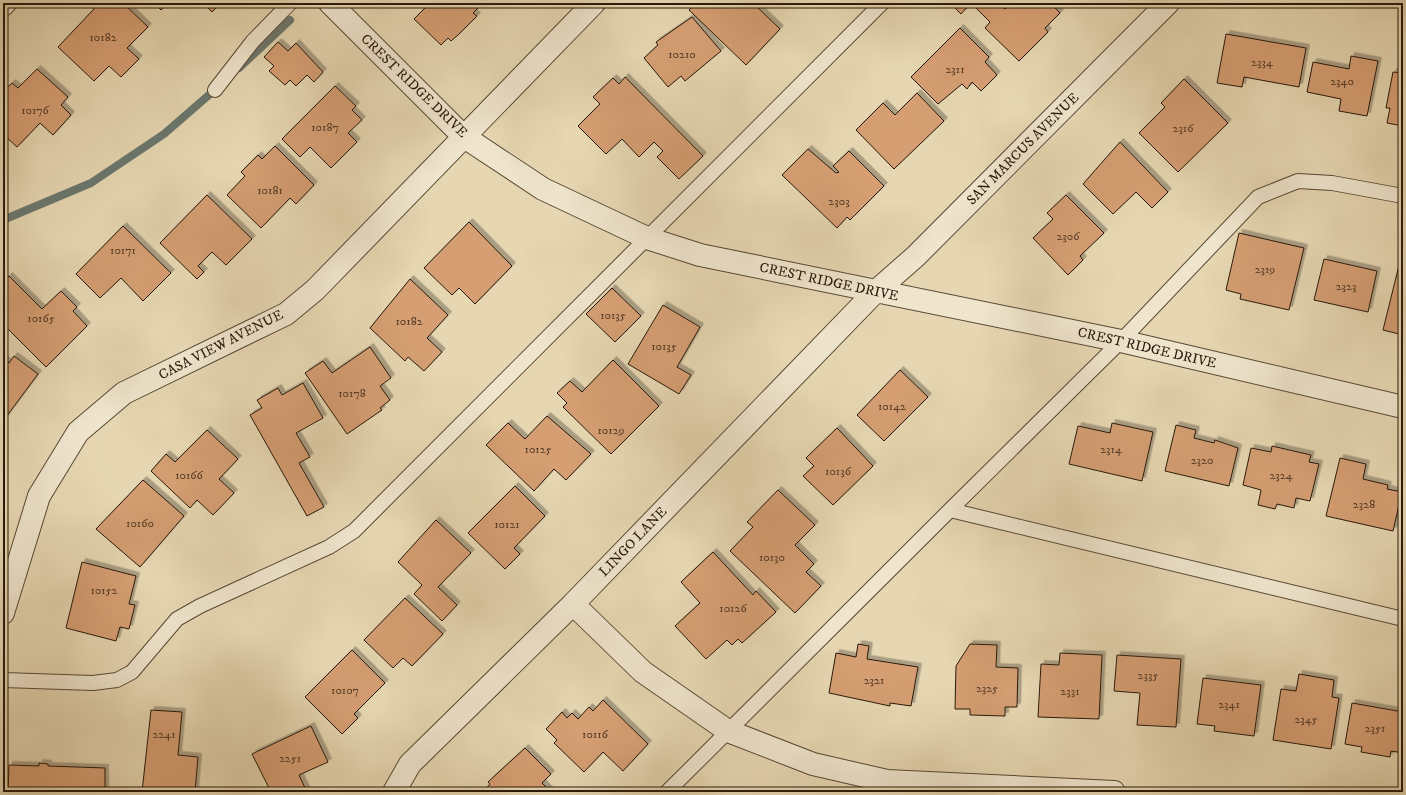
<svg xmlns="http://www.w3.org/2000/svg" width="1406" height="795" font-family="'IM FELL DW Pica',serif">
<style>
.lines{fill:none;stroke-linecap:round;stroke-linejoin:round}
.stream{stroke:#6b786f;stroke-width:8}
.building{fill:#d59e73;stroke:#28190b;filter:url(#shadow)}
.service-casing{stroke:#584835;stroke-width:16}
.minor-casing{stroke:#584835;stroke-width:24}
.service{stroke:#efe5cd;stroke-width:14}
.minor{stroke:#efe5cd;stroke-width:22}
.labels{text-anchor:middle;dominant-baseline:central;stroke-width:3;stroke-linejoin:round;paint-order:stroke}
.number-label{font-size:12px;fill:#533a25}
.street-label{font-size:14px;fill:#28190b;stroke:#efe5cd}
</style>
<defs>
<filter id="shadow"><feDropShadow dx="3.5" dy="-3.5" stdDeviation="0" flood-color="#0004"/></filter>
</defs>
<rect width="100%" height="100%" fill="#e6d7b2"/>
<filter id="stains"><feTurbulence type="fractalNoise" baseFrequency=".005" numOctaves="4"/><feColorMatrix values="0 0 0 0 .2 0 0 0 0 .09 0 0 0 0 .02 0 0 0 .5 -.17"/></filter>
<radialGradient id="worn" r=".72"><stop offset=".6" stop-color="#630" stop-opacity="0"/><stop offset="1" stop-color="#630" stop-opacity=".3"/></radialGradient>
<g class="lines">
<!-- stream -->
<path class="stream" d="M 239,68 L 290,20
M 3,220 L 91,183 L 164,134 L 217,88"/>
</g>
<!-- building -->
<path class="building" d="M 96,3 L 123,3 L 148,27 L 127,48 L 139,59 L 121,77 L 109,66 L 94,81 L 58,47 L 94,9 L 92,7 Z
M 154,3 L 168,3 L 161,10 Z
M 203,3 L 221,3 L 212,12 Z
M 430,3 L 482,3 L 482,4 L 473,13 L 477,16 L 458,35 L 451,41 L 448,38 L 441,45 L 414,19 Z
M 696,3 L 760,3 L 756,6 L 780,29 L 746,65 L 689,10 Z
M 950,3 L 998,3 L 1005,9 L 1011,3 L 1050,3 L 1060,13 L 1045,28 L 1048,32 L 1019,61 L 985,28 L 990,22 L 971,3 L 961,14 Z
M 1058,3 L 1069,3 L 1064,8 Z
M 692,17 L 721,51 L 685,81 L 681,76 L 668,87 L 644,58 L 658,45 L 656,42 Z
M 960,28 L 989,57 L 985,62 L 997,75 L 981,91 L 972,82 L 967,89 L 962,84 L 938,104 L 911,77 Z
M 1226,34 L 1306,48 L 1299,87 L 1244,77 L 1242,87 L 1217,83 Z
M 278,42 L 288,51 L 296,43 L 323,72 L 314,82 L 307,75 L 296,86 L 290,80 L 285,85 L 269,71 L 274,66 L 264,57 Z
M 1351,56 L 1378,61 L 1367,116 L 1339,111 L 1341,99 L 1307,92 L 1313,62 L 1349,69 Z
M 37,69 L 68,97 L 61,105 L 71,115 L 53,135 L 40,123 L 17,147 L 3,134 L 3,92 L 12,83 L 18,88 Z
M 1393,72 L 1403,73 L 1403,126 L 1387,123 L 1390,108 L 1386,108 Z
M 625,77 L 703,156 L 679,179 L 657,157 L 663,151 L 654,142 L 639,157 L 622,139 L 606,154 L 578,126 L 600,104 L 593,97 L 613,78 L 619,84 Z
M 1184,79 L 1228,123 L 1178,172 L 1139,133 L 1165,107 L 1161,103 Z
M 335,86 L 356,106 L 352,110 L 362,120 L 348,133 L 357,142 L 331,168 L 310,147 L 300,157 L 282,139 Z
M 917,93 L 944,121 L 894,169 L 856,130 L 883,103 L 895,115 Z
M 1120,142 L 1168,192 L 1152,208 L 1136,192 L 1113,214 L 1083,184 Z
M 275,146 L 314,185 L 296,204 L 290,198 L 261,228 L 227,195 L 245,176 L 241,172 L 258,155 L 262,159 Z
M 808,149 L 836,173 L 839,172 L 833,166 L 849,151 L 884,186 L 850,220 L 847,217 L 837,228 L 782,175 Z
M 207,195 L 252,239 L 226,265 L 212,252 L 198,266 L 204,272 L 197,279 L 160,243 Z
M 1066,195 L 1104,233 L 1080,256 L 1083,260 L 1068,275 L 1033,238 L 1053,219 L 1047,213 Z
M 469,222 L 512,266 L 475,304 L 459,288 L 452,295 L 424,268 Z
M 123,226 L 171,273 L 143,301 L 121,278 L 100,298 L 76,274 Z
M 1239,233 L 1304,248 L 1289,310 L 1240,299 L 1241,294 L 1226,290 Z
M 1402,253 L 1403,253 L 1403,335 L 1383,330 Z
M 1324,259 L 1377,271 L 1368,312 L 1314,300 Z
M 9,276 L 42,309 L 61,291 L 77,307 L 73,311 L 87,326 L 46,367 L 3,324 L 3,282 Z
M 410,279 L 448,315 L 427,338 L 442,352 L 424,371 L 408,357 L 405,361 L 370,328 Z
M 612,288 L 641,316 L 615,342 L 586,314 Z
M 663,305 L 700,327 L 677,367 L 691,375 L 679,394 L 628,364 Z
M 370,347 L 391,378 L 380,386 L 390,400 L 380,408 L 382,410 L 347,434 L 305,373 L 323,361 L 332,373 Z
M 14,356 L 38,374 L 3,421 L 3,359 L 9,363 Z
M 613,360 L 659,406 L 611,454 L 563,407 L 567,403 L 557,393 L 570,381 L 582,392 Z
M 900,370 L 928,397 L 884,441 L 857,415 Z
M 303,383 L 323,418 L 296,433 L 310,457 L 299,463 L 324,507 L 307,516 L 250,415 L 262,408 L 257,400 L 278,388 L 282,395 Z
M 547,416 L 591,454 L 566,480 L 554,469 L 534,491 L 486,445 L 508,423 L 525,439 Z
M 1112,423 L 1153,432 L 1142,481 L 1069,464 L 1078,426 L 1110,433 Z
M 1176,425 L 1196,430 L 1194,438 L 1214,443 L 1215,440 L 1238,448 L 1229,486 L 1165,471 Z
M 837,428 L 873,466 L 833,505 L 803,476 L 814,466 L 806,458 Z
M 207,430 L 238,459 L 219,479 L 234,493 L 213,515 L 197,500 L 190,508 L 151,471 L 166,454 L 175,462 Z
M 1272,446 L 1311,455 L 1309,462 L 1319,464 L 1310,501 L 1296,498 L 1294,508 L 1277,504 L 1275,509 L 1258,505 L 1261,490 L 1243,485 L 1251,448 L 1271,452 Z
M 1340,458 L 1366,464 L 1363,479 L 1388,485 L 1387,489 L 1402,492 L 1393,531 L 1326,516 Z
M 143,480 L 184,516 L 140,567 L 96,529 Z
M 515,486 L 545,516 L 514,548 L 520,554 L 505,569 L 468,533 Z
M 778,490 L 815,525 L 795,545 L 814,564 L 806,572 L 821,586 L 795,613 L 730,551 L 753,527 L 747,522 Z
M 436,520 L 471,553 L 438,587 L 457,605 L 442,621 L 414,594 L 422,585 L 398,562 Z
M 1403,521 L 1403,537 L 1399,536 Z
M 713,552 L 753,595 L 756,591 L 776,612 L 742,643 L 738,639 L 732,645 L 727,640 L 706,659 L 675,626 L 700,603 L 681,582 Z
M 82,562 L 136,576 L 129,604 L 135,605 L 129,629 L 120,627 L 116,641 L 66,628 Z
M 405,598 L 443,634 L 412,666 L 403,658 L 393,668 L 364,640 Z
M 858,644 L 869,646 L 867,659 L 918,667 L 911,706 L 890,703 L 890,706 L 829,693 L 836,653 L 856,657 Z
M 970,644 L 997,645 L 996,667 L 1018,668 L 1017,707 L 1005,707 L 1005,716 L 970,715 L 970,709 L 955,709 L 956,666 Z
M 352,650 L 385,683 L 354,714 L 358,718 L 342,734 L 305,697 Z
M 1060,653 L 1102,655 L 1099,719 L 1038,717 L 1041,664 L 1059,665 Z
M 1117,655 L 1181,659 L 1176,727 L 1137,725 L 1140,693 L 1114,691 Z
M 1299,674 L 1334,680 L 1332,697 L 1339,698 L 1331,749 L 1273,740 L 1281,689 L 1296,691 Z
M 1203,678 L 1261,685 L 1254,736 L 1214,731 L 1215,726 L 1197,724 Z
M 603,700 L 648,744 L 623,771 L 603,752 L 584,772 L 554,743 L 557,740 L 546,729 L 562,712 L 567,718 L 572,713 L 578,719 L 589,707 L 593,711 Z
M 1352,703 L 1403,712 L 1403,753 L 1391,751 L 1390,757 L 1361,752 L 1362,747 L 1345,744 Z
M 151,710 L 182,712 L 178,755 L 198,757 L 195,792 L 142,792 Z
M 311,726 L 328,762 L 299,775 L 307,792 L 271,792 L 252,754 Z
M 525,748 L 551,774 L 542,783 L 551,792 L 483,792 L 490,784 L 488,782 Z
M 39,763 L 48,764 L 48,766 L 105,768 L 105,792 L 8,792 L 9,765 L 39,766 Z"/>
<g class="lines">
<defs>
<path id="service" d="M 215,90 L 253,41 L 290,3
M 1403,196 L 1332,183 L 1298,181 L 1258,197 L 1121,341 L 950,510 L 1403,619
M 3,680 L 93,683 L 117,680 L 132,672 L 177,619 L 200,606 L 329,547 L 354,531 L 882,3
M 667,792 L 950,510"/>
<path id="minor" d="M 330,3 L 463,136 L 543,189 L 647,238 L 700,255 L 1121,341 L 1403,407
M 3,5 L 5,3
M 573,604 L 643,672 L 728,731 L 813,764 L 887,781 L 1114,792
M 3,613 L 39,496 L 78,432 L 124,393 L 286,314 L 315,290 L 594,3
M 394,792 L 410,764 L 573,604 L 875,292 L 916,256 L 1168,3"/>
</defs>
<!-- service casing -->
<use href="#service" class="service-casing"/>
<!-- minor casing -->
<use href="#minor" class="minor-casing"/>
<!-- service -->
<use href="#service" class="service"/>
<!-- minor -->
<use href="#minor" class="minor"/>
</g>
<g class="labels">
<!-- number labels -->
<g class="number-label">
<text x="103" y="37">10182</text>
<text x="682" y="54">10210</text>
<text x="1262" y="62">2334</text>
<text x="955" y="69">2311</text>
<text x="1342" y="81">2340</text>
<text x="35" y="110">10176</text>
<text x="325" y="127">10187</text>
<text x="1183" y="128">2316</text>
<text x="270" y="190">10181</text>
<text x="839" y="201">2303</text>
<text x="1068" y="236">2306</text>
<text x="123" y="250">10171</text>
<text x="1265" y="269">2319</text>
<text x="1346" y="286">2323</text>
<text x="613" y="315">10135</text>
<text x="41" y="318">10165</text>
<text x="409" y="321">10182</text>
<text x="664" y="346">10135</text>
<text x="352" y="393">10178</text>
<text x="892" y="406">10142</text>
<text x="611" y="430">10129</text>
<text x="538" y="449">10125</text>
<text x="1111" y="449">2314</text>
<text x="1202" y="460">2320</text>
<text x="838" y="471">10136</text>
<text x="189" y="475">10166</text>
<text x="1281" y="475">2324</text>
<text x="1364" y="504">2328</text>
<text x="140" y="523">10160</text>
<text x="507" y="524">10121</text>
<text x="772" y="557">10130</text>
<text x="104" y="590">10152</text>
<text x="733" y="608">10126</text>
<text x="1148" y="675">2335</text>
<text x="874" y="680">2321</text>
<text x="987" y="688">2325</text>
<text x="345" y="690">10107</text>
<text x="1070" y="691">2331</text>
<text x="1229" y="704">2341</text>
<text x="1306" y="719">2345</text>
<text x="1375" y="728">2351</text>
<text x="164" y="734">2241</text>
<text x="595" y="734">10116</text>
<text x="290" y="758">2251</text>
</g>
<!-- street labels -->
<g class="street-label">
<text transform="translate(414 86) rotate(44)">CREST RIDGE DRIVE</text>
<text transform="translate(1023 149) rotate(-45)">SAN MARCUS AVENUE</text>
<text transform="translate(829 282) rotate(12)">CREST RIDGE DRIVE</text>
<text transform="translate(221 345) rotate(-27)">CASA VIEW AVENUE</text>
<text transform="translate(1147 348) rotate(13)">CREST RIDGE DRIVE</text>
<text transform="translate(633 542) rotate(-46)">LINGO LANE</text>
</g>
</g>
<!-- margin -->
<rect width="1406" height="795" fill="none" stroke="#e6d7b2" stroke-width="16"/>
<rect x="4" y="4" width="1398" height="787" fill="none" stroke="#28190b" stroke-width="2"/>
<rect x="8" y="8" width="1390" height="779" fill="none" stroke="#28190b"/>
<rect width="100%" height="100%" filter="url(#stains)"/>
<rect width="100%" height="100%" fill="url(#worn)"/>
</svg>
